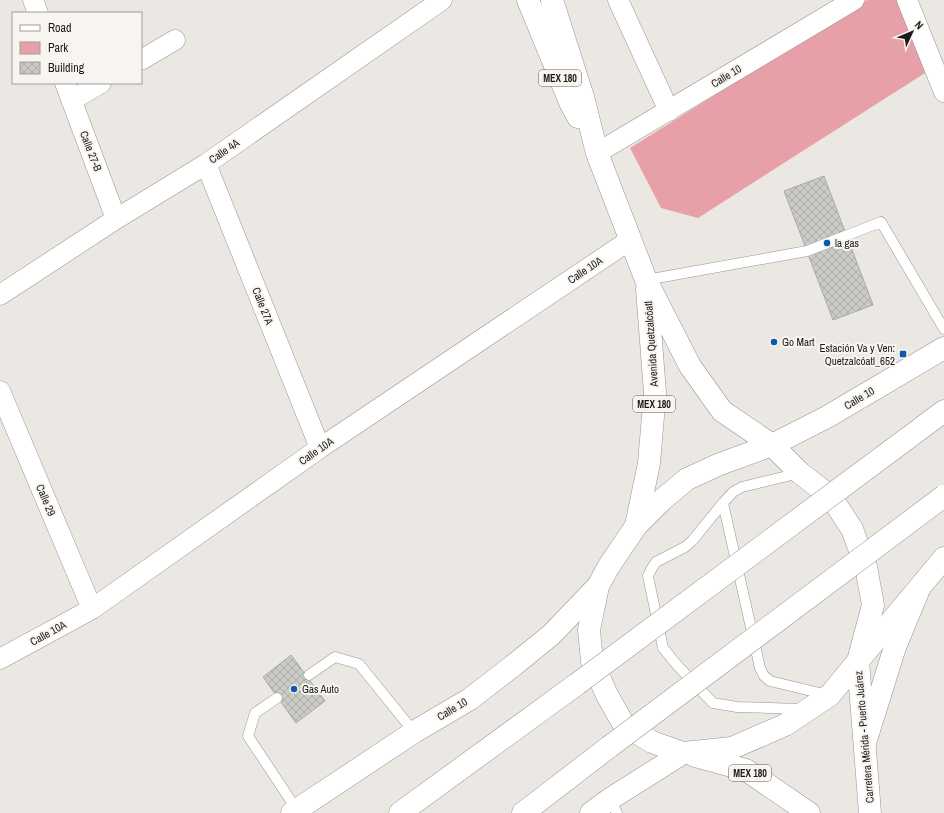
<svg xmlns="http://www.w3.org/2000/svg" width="944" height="813" font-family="'Archivo Narrow',sans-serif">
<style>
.park{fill:#e7a0a8}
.building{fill:url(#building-cross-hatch);stroke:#aaaba6}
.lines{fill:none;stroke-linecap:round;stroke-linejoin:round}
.service-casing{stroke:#989590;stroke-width:11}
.minor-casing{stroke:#989590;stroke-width:21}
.secondary-casing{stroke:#989590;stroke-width:23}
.primary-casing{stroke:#989590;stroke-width:23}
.trunk-casing{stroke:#989590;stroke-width:23}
.service{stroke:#fff;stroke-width:10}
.minor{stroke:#fff;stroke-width:20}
.secondary{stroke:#fff;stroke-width:22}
.primary{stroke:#fff;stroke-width:22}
.trunk{stroke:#fff;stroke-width:22}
.trunk-bridge-casing{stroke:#989590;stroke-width:23;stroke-linecap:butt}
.trunk-bridge{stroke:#fff;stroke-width:22}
.poi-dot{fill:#0f59a8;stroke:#f8f5f0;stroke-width:1.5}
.labels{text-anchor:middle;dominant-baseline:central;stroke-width:4;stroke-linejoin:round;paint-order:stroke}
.shield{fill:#f8f5f0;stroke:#5f5c5a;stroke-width:1}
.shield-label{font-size:10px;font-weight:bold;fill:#1d1b1a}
.street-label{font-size:11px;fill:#1d1b1a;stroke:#f8f5f0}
.poi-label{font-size:11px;fill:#1d1b1a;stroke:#f8f5f0;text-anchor:start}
</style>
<defs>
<pattern id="building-cross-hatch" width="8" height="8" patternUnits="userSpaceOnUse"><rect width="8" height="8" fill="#cacbc5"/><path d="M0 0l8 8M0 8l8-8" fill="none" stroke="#adaea9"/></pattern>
</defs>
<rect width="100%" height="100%" fill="#ebe8e3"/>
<!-- park -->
<path class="park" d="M 867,0 L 899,0 L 925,73 L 698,218 L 661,208 L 630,148 Z"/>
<!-- building -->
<path class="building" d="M 824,176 L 873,305 L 833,320 L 784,191 Z
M 291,655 L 325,701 L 296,723 L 263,677 Z"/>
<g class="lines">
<defs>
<path id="service" d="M 646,280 L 807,251 L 881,222 L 944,329
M 800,473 L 742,487 L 733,492 L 723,503 L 760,668 L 764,676 L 770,681 L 828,695
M 723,503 L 692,541 L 685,547 L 656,562 L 652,568 L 648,576 L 663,648 L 677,665 L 713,703 L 737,707 L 802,709
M 309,675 L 335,657 L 359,664 L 414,732
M 277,698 L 255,713 L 248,736 L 297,810
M 610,799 L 617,813"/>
<path id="minor" d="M 33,0 L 38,13
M 618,0 L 669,111
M 907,0 L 944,92
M 141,60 L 175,40
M 65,83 L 116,219
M 72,100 L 101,83
M 597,153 L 854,0
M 206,164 L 320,448
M 0,295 L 116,219 L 206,164 L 442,0
M 0,391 L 92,609
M 0,659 L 92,609 L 320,448 L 630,240"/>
<path id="secondary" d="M 772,445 L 827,417 L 944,348
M 858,661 L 944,558
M 292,813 L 414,732 L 470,699 L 514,665 L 551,635 L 598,586
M 591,813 L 610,799 L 683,753"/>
<path id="primary" d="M 528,0 L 570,102 L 578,117
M 552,0 L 583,97 L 597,153 L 646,280 L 690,366 L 722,411 L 772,445
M 636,526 L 649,463 L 655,393 L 647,289"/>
<path id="trunk" d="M 920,429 L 944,411
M 772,445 L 800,473 L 831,497 L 852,529 L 866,567 L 873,605 L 858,661 L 830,695 L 785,725 L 732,748 L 683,753 L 652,742 L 624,725 L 607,695 L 592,661 L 589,630 L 598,586 L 609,566 L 636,526 L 662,500 L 687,479 L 720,464 Z
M 858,661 L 870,813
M 865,743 L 895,647 L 919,589
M 695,756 L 746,770 L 809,813
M 400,813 L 577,684
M 523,813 L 609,747"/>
</defs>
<!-- service casing -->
<use href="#service" class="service-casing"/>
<!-- minor casing -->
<use href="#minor" class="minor-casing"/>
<!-- secondary casing -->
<use href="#secondary" class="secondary-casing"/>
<!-- primary casing -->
<use href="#primary" class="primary-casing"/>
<!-- trunk casing -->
<use href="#trunk" class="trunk-casing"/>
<!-- service -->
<use href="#service" class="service"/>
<!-- minor -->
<use href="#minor" class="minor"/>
<!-- secondary -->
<use href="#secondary" class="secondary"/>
<!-- primary -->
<use href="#primary" class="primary"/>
<!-- trunk -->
<use href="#trunk" class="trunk"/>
<defs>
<path id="trunk-bridge" d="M 577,684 L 920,429
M 609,747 L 944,496"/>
</defs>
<!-- trunk-bridge casing -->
<use href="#trunk-bridge" class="trunk-bridge-casing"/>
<!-- trunk-bridge -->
<use href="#trunk-bridge" class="trunk-bridge"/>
</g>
<!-- markers -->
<g class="poi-dot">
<circle cx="827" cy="243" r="4"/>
<circle cx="774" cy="342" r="4"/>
<rect x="899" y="350" width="8" height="8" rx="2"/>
<circle cx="294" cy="689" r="4"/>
</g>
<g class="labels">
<!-- shield labels -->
<g class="shield">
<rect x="539" y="70" width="42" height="16" rx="3"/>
<rect x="633" y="396" width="42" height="16" rx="3"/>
<rect x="729" y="765" width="42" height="16" rx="3"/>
</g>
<g class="shield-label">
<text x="560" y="78">MEX 180</text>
<text x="654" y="404">MEX 180</text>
<text x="750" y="773">MEX 180</text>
</g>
<!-- street labels -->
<g class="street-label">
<text transform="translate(726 76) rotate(-31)">Calle 10</text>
<text transform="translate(91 151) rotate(69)">Calle 27-B</text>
<text transform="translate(224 151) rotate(-35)">Calle 4A</text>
<text transform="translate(585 270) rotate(-34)">Calle 10A</text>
<text transform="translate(263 306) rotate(68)">Calle 27A</text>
<text transform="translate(651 344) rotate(-94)">Avenida Quetzalcóatl</text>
<text transform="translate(859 398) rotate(-31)">Calle 10</text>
<text transform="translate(316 451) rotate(-35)">Calle 10A</text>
<text transform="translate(46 500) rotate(67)">Calle 29</text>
<text transform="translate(48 633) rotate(-29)">Calle 10A</text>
<text transform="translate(452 709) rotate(-31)">Calle 10</text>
<text transform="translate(864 737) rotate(-95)">Carretera Mérida - Puerto Juárez</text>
</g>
<!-- poi labels -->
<g class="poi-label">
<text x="835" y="243">la gas</text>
<text x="782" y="342">Go Mart</text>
<text x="895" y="348" text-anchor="end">Estación Va y Ven:<tspan x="895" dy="13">Quetzalcóatl_652</tspan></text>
<text x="302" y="689">Gas Auto</text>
</g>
</g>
<!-- legend -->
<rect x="12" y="12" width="130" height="72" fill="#f8f5f0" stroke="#a09e9a"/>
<rect x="20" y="25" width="20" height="6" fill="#ffffff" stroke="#a09e9a"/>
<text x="48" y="32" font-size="12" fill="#1d1b1a">Road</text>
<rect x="20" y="42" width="20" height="12" fill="#e7a0a8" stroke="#a09e9a"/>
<text x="48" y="52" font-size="12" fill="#1d1b1a">Park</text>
<rect x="20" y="62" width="20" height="12" fill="url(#building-cross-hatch)" stroke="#a09e9a"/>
<text x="48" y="72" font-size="12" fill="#1d1b1a">Building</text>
<!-- north arrow -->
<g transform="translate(912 32) rotate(46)" stroke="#f8f5f0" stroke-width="3" paint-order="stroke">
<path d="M0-3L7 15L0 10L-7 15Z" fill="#1d1b1a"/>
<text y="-6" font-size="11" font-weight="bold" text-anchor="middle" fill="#1d1b1a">N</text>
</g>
</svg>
